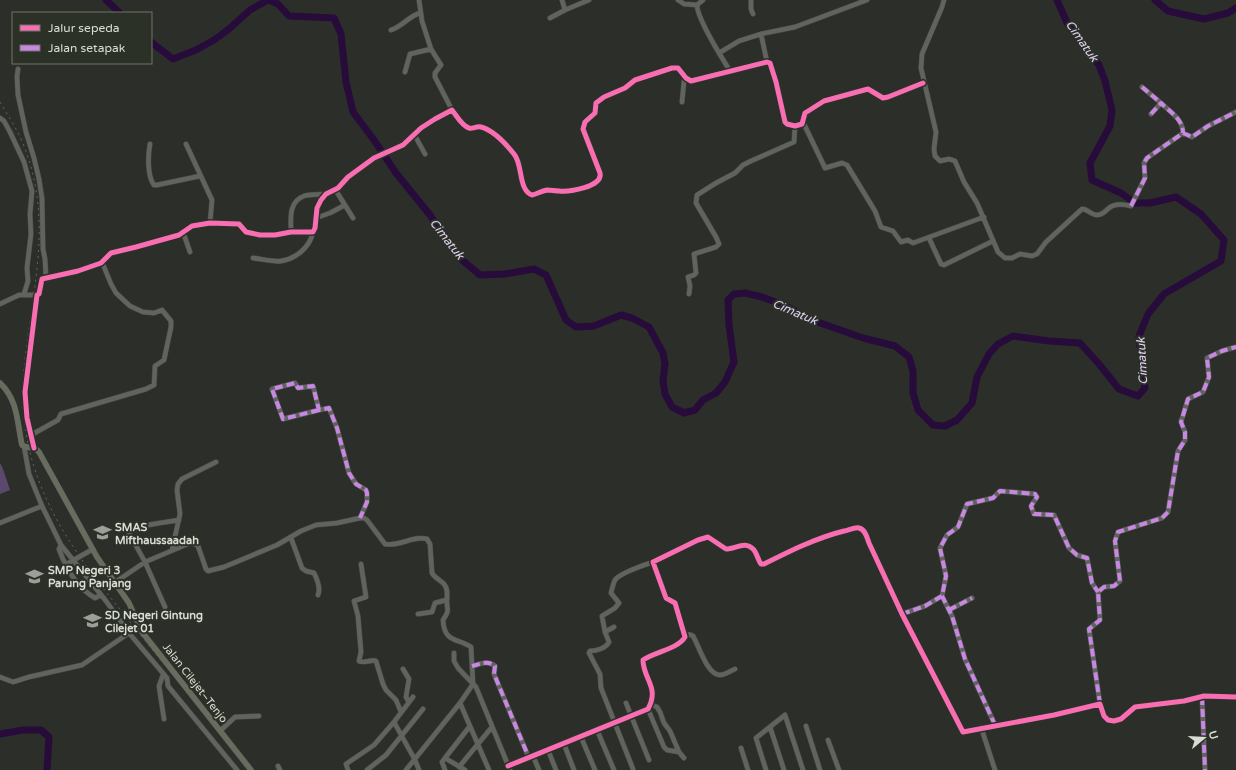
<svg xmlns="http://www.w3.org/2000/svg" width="1236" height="770" font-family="'Varela Round',sans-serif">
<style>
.green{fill:#5a486e}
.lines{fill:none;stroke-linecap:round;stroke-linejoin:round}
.river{stroke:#270b3b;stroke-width:7}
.minor-casing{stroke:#484a45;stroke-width:5.5}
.major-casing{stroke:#484a45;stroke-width:6}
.minor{stroke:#61635f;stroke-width:4.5}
.major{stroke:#676c5f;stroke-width:5.5}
.rail{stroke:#646662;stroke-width:1;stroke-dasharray:2 4;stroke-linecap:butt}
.quiet{stroke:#c787e3;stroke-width:4;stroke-dasharray:8 4;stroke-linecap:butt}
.cycleway-casing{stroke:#2c3127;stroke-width:8}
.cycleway{stroke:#f96db3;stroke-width:5}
.labels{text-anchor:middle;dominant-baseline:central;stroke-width:4;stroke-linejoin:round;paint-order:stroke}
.poi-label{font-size:11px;font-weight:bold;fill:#d9dcd5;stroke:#2c3127;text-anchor:start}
.street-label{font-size:11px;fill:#d9dcd5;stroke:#2c3127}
.water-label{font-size:12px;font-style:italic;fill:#e0d0f4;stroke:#2c3127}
</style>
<rect width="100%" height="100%" fill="#2c2f29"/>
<!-- green -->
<path class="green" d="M 0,463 L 3,469 L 10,490 L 0,494 Z"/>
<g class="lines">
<!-- river -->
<path class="river" d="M 106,0 L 120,13
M 1155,0 L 1168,11 L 1204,19 L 1228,13 L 1236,8
M 151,42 L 173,59 L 196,50 L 214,40 L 229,29 L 250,10 L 268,0 L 278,4 L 289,16 L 334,18 L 341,34 L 346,82 L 353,112 L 374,140 L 396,173 L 430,215 L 444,237 L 461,259 L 480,275 L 505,274 L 534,269 L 546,275 L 566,320 L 576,327 L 594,326 L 621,315 L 632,318 L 649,327 L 663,353 L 665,364 L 663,381 L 665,394 L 672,407 L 684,413 L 695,410 L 703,400 L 716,393 L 725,382 L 734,362 L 729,325 L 728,300 L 734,294 L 745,293 L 762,297 L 786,306 L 809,319 L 863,338 L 895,346 L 909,357 L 913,371 L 913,393 L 918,410 L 933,425 L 945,426 L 957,420 L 972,403 L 977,377 L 989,354 L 998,344 L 1013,336 L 1049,341 L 1080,343 L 1099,364 L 1119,389 L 1138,396 L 1145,388 L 1139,336 L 1148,314 L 1164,294 L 1221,261 L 1224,240 L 1201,214 L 1176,197 L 1150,203 L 1135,203 L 1121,193 L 1092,180 L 1090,163 L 1110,126 L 1112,110 L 1105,81 L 1099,65 L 1068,25 L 1057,0
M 0,734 L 23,730 L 41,730 L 49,737 L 47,770"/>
<defs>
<path id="minor" d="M 419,0 L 422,21 L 431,49 L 441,65 L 435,73 L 435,77 L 452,110
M 562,0 L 565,10
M 678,0 L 684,4 L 697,5
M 703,0 L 697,5 C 697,19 722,58 730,71
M 751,0 L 751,9 L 753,14
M 944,0 L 942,7 L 922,54 L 921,68 L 936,132 L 934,149 L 935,156 L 940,161 L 949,159 L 955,161 L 964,182 L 977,203 L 998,252 L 1005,258 L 1012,258 L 1020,254 L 1032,256 L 1037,254 L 1046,242 L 1082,209 C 1088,209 1091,215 1097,215 C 1103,215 1105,211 1109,208 C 1115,203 1123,204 1131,206 L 1145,178 L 1144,163 L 1147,158 L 1183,133 L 1192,137 L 1208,126 L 1236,112
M 550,18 L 565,10 L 589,0
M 391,30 C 403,26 409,16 420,13
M 761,34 L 767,62
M 719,53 L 739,41 L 761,34 L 795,27 L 867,0
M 18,69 L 17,77 L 18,95 L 26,132 L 34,158 L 39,179 L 42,198 L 43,249 L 45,259 L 46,278
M 405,72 L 410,54 L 431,49
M 1142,87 L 1161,103
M 682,102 L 684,81 L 686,78
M 1151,114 L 1161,103 C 1170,112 1183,119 1183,133
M 0,118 L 4,121 L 10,132 L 24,162 L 32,191 L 30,214 L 31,234 L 27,268 L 28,281 L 24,294
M 803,122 L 825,168 L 842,163 L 847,165 L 875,211 L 881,227 L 893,231 L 901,242 L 908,240 L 913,243 L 984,217
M 414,134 L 425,154
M 150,144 C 148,155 147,176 154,185 L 157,185 L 200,176
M 186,144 L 212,200 L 210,223
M 335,189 L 353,218
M 316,218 L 330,213 L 345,205
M 183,232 L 190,252
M 291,232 C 291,219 288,202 304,196 C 310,194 319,195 326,194
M 929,238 L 941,264 L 944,265 L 993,241
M 253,258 C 262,259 272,262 281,261 C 296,259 310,247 313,232
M 689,294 L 690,286 L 688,277 L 694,275 L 696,273 L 694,254 L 716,247 L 719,244 L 716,237 L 696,203 L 697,195 L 716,183 L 735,173 L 743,165 L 751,161 L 794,142 L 795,126
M 0,304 L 19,295 L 37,295
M 319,410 L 283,419 L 272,389 L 295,383 L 298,388 L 313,386 L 319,410 L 329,408 L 337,428 L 349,473 L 356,484 L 366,490 L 367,493 L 367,502 L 360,518
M 31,435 L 58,420 L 61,414 L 146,389 L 154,385 L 155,366 L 164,360 L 171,327 L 171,321 L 162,310 L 154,313 L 143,312 L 130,306 L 116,293 L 111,284 L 102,262
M 24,446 L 29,474 L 42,506 L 61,545 L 106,601 L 129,633 L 167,678 L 168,686 L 237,770
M 34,448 L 27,418 L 25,392 L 37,295 L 39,294 L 42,279 L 78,271 L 101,263 L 111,253 L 136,247 L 179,235 L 192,226 L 210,223 L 239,224 L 246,232 L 260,235 L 275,235 L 291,232 L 313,232 L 315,228 L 317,208 L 321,200 L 326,194 L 338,188 L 348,177 L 374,158 L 403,145 L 421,128 L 435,119 L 452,110 C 456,115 462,126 469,128 C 473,129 476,126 481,127 C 493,130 506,144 514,154 C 523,164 518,190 532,195 C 537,194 541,191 547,190 C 551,190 555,191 559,191 C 569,192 603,187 600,173 L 583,129 L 585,122 L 595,113 L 596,103 L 604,97 L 625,88 L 635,80 L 672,68 L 678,68 L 686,78 L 691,81 L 767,62 L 770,63 L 776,82 L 785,122 L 787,124 L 795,126 L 802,124 L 805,113 L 824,101 L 868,89 L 883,98 L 888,97 L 923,83
M 0,523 L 42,506
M 291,538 L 302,568 L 306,571 L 314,573 C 317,579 321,588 318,595
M 61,545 L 59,549 C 66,569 76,587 95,598 L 101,595
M 172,550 L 180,514 L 177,490 L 178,484 L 182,479 L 216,462
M 361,564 L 366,597 L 354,601 L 358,616 L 361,652 L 359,661 C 364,664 371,659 376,661 L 383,684 L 386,690 L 396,700 L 401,712
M 65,565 L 93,549
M 114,583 L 145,562 L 190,543 L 195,544 L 198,546 L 206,569 L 208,571 L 224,567 L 277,545 L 301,531 L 316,525 L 337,523 L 360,518 L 364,518 L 367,520 L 385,544 C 399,547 414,535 427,539 L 430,544 L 432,573 C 435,578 440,580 444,584 C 448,589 447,593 447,599 C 446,611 451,608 443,620 C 444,643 458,638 471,647 L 473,684 L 460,703 L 406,770
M 165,607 L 145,562 L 129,533 C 134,525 169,522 179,520
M 949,610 L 972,598
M 418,614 L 432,612 L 435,603 L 446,600
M 902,614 L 925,606 L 942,596
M 614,627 L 605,632 L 609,642 C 606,648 597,651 590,651 L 589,653 L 600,674 L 601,688 L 633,769
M 605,632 L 602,616 L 615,608 L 619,603 L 611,593 C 612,589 613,584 615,580 C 620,573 644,565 653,562
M 685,634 L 691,635 L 693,636 C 699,646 707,675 720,675 C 725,675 730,671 735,669
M 454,653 L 454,661 L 458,668 L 476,687 L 510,770
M 472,666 C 481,664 487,660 495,666 L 494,674 L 529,758
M 403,669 L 409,679 L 406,697 L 409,702
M 163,675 L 159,686 L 164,719
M 0,677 L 13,682 L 29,677 L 82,665 L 129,633
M 1202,697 L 1205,770
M 460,703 L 489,770
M 626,703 L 649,760
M 650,704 L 657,707 L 660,712 L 664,723 L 670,731 L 679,752
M 1100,704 L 1089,629 L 1100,620 L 1098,592 L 1104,587 L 1114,586 L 1120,581 L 1115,541 L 1118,532 L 1162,518 L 1168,512 L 1178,451 L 1185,440 L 1185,432 L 1181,422 L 1188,399 L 1203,392 L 1209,377 L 1207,358 L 1222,351 L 1236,347
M 648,709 L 664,747 L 667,750 L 679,752 L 684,758
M 394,722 L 415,760 L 419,770
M 995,725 L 965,659 L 952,616 L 942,596 L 946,576 L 940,548 L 947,535 L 958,527 L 967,504 L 993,498 L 1000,491 L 1035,494 L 1037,497 L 1031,506 L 1034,514 L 1054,515 L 1069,548 L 1077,555 L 1087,558 L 1092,583 L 1098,592
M 806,726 L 820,770
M 770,727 L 784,770
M 981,727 L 995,770
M 597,730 L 614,770
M 220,731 L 235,717 L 259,716
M 581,737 L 595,770
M 828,740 L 839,770
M 564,744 L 574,770
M 741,748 L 748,770
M 548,750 L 556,770
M 533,756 L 539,770
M 278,766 L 280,770
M 508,766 L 648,709 C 660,687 643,679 643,660 C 654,652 678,649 685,637 L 675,603 L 666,598 L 653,562 L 698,540 L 708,537 L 726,549 C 736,549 745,540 754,550 C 757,554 758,560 761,564 L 764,564 C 790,551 816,538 844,531 C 849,530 855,527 859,528 C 866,530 867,538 869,543 L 902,614 L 963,732 L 1054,715 L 1100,704 L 1104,716 L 1108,720 L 1114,721 L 1121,719 L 1135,707 L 1184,701 L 1204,696 L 1236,697
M 459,767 L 492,727
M 348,770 L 346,764 L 374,745 L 394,722 L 413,697
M 367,770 L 386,755 L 423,709
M 445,770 L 442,762 L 445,758
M 465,770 L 445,758 L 470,726
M 766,770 L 756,738 L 785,715 L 803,770"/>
<path id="major" d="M 0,383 C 18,400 17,422 22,445 C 27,449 35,446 39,452 L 97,557 L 129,603 L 142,632 L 251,770"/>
</defs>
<!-- minor casing -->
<use href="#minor" class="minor-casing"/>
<!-- major casing -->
<use href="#major" class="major-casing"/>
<!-- minor -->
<use href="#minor" class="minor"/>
<!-- major -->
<use href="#major" class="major"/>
<!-- rail -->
<path class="rail" d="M 0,102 C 7,114 15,126 21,139 C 47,199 40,253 31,315 C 27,343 22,371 23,400 C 25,472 56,526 98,582 L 249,770"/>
<!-- quiet -->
<path class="quiet" d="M 1142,87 L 1161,103
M 1151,114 L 1161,103 C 1170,112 1183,119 1183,133
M 1131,206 L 1145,178 L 1144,163 L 1147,158 L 1183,133 L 1192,137 L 1208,126 L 1236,112
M 319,410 L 283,419 L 272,389 L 295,383 L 298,388 L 313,386 L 319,410 L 329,408 L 337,428 L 349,473 L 356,484 L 366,490 L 367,493 L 367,502 L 360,518
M 949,610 L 972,598
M 902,614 L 925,606 L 942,596
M 472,666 C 481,664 487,660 495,666 L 494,674 L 529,758
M 1202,697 L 1205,770
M 1100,704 L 1089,629 L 1100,620 L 1098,592 L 1104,587 L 1114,586 L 1120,581 L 1115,541 L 1118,532 L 1162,518 L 1168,512 L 1178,451 L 1185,440 L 1185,432 L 1181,422 L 1188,399 L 1203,392 L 1209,377 L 1207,358 L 1222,351 L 1236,347
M 995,725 L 965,659 L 952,616 L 942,596 L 946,576 L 940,548 L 947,535 L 958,527 L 967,504 L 993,498 L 1000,491 L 1035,494 L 1037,497 L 1031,506 L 1034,514 L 1054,515 L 1069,548 L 1077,555 L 1087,558 L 1092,583 L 1098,592"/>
<defs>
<path id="cycleway" d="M 34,448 L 27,418 L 25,392 L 37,295 L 39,294 L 42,279 L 78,271 L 101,263 L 111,253 L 136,247 L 179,235 L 192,226 L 210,223 L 239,224 L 246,232 L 260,235 L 275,235 L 291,232 L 313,232 L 315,228 L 317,208 L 321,200 L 326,194 L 338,188 L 348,177 L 374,158 L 403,145 L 421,128 L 435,119 L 452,110 C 456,115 462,126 469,128 C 473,129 476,126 481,127 C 493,130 506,144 514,154 C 523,164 518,190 532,195 C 537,194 541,191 547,190 C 551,190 555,191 559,191 C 569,192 603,187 600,173 L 583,129 L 585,122 L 595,113 L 596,103 L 604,97 L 625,88 L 635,80 L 672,68 L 678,68 L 686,78 L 691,81 L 767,62 L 770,63 L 776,82 L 785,122 L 787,124 L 795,126 L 802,124 L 805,113 L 824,101 L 868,89 L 883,98 L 888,97 L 923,83
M 508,766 L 648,709 C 660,687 643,679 643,660 C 654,652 678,649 685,637 L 675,603 L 666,598 L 653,562 L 698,540 L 708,537 L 726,549 C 736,549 745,540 754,550 C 757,554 758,560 761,564 L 764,564 C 790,551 816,538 844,531 C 849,530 855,527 859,528 C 866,530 867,538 869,543 L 902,614 L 963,732 L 1054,715 L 1100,704 L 1104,716 L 1108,720 L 1114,721 L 1121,719 L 1135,707 L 1184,701 L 1204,696 L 1236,697"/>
</defs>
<!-- cycleway casing -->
<use href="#cycleway" class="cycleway-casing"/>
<!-- cycleway -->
<use href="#cycleway" class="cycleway"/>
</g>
<!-- icons -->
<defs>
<symbol id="school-bare" viewBox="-9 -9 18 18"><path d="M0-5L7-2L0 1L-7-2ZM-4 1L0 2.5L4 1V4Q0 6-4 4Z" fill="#9c9f99" stroke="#2c3127" stroke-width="2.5" paint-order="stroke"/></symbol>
</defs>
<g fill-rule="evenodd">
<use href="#school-bare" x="90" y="520" width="25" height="25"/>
<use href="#school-bare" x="22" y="564" width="25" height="25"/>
<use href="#school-bare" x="80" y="608" width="25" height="25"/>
</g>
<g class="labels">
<!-- poi labels -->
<g class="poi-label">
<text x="115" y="527">SMAS<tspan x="115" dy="13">Mifthaussaadah</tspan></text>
<text x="48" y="570">SMP Negeri 3<tspan x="48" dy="13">Parung Panjang</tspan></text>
<text x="105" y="615">SD Negeri Gintung<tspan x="105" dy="13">Cilejet 01</tspan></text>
</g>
<!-- street labels -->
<g class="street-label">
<text transform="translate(195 683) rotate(52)">Jalan Cilejet–Tenjo</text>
</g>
<!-- water labels -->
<g class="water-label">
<text transform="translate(1082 41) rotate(55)">Cimatuk</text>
<text transform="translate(447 239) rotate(52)">Cimatuk</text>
<text transform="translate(795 312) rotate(23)">Cimatuk</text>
<text transform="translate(1142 361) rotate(-93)">Cimatuk</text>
</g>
</g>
<!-- legend -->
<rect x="12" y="12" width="140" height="52" fill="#2c3127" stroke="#71756d"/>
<rect x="20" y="25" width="20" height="6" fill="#f96db3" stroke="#71756d"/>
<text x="48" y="32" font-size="12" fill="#d9dcd5">Jalur sepeda</text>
<rect x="20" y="45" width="20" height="6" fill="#c787e3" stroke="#71756d"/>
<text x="48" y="52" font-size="12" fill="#d9dcd5">Jalan setapak</text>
<!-- north arrow -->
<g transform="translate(1204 738) rotate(72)" stroke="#2c3127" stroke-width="3" paint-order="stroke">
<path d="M0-3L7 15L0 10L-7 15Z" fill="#d9dcd5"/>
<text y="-6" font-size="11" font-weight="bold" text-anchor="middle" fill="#d9dcd5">U</text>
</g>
</svg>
